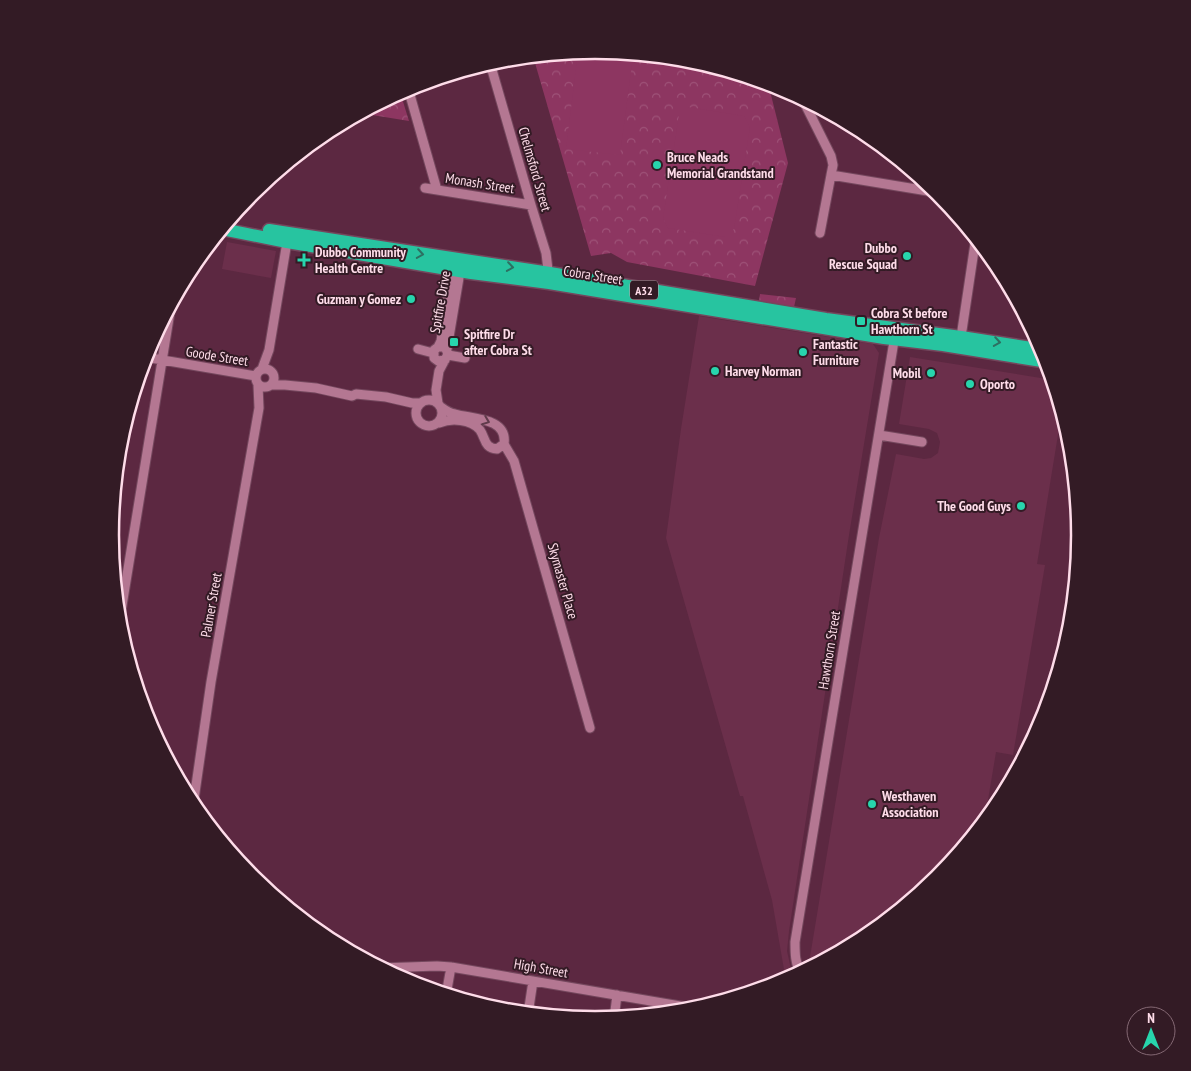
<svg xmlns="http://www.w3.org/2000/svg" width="1191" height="1071" font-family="'PT Sans Narrow',sans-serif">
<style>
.built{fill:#6b2f4b}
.park{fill:url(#park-crowns)}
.pitch{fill:#8d3661}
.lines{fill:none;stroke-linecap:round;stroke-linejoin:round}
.minor-casing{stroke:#74475d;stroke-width:11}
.highway-casing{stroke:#74475d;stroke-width:15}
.minor{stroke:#b47792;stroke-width:9}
.highway{stroke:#27c4a0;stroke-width:12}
.oneway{stroke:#2d7062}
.oneway2{stroke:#603b4b}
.poi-dot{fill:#27d5ad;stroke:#331b25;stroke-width:2}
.labels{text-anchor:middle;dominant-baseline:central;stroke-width:4;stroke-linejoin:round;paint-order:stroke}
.shield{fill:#331b25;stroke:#c1a2ae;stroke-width:1}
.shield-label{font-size:12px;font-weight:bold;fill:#fedce9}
.poi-label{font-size:14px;font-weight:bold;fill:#fedce9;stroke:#331b25;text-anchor:start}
.street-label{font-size:14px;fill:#fedce9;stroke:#331b25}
.rim{fill:none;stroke:#fedce9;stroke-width:2.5}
</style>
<defs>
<pattern id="park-crowns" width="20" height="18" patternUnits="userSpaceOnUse" patternTransform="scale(1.25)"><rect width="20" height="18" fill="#8d3661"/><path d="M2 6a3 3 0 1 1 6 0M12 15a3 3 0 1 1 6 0" fill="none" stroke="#9e5278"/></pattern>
</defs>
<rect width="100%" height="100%" fill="#5c2841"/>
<!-- built -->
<path class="built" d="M 227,242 L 276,251 L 271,278 L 222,269 Z
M 699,316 L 873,344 L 879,353 L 849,535 L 789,931 L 787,951 L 793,978 L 786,981 L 772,900 L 743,796 L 740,796 L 666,538 L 681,429 Z
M 910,357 L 1053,380 L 1062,410 L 1037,564 L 1045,565 L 1013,755 L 996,752 L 984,824 L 939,879 L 865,939 L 815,966 L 810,957 L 879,538 L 896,454 L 924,459 L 931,458 L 938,453 L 940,442 L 937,433 L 929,429 L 899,424 Z"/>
<!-- park -->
<path class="park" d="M 596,50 L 690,59 L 759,80 L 759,86 L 769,87 L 788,163 L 755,286 L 627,262 L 611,253 L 591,256 L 533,56 Z
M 400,92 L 409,121 L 360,113 Z
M 760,294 L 796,298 L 794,307 L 759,301 Z"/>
<!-- pitch -->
<path class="pitch" d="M 591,51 L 633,56 L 620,155 L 566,149 L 578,52 Z
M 688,107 L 744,116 L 750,127 L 734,229 L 725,237 L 668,228 L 663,218 L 679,115 Z"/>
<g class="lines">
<defs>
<path id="minor" d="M 490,63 L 531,205 L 546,253 L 549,278
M 408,88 L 437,190
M 802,98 L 831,156 L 833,165 L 831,175 L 940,193
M 425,188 L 531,205
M 231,223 L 232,217
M 820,233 L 831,175
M 964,342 L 961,337 L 976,237
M 438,347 L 441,341 L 452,266
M 418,349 L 433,353
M 447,349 L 461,266
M 448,355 L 465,358
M 145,357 L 256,376
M256 378a9 9 0 1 1 18 0a9 9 0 1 1-18 0Z
M 262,369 L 269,350 L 287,242
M 271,385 L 285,385 L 316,388 L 352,396 L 356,394 L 386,397 L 412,403 L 421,403
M416 413a13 13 0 1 1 26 0a13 13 0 1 1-26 0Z
M 438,403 L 436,390 L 439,371 L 448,354 L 445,347 L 438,347 L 434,350 L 434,358 L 438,361 L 445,360
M 439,423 C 451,418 471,419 480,430 C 486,439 484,448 497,449 L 504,444 C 508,417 471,419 455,414 C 449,413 445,410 441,407
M 879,435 L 922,442
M 504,444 L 514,461 L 590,728
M 119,624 L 171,306
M 193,806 L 211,682 L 259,408 L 258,385
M 379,968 L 437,966 L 451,967 L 698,1009
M 801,973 C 795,964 795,953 795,942 L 895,335
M 446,995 L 451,967
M 528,1014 L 533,981
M 614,1019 L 617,995"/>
<path id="highway" d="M 222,229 L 287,242 L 471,273 L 549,283 L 884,338 L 943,345 L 1048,362
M 269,230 L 550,273 L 826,319 L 961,337 L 1044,350"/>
</defs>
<!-- minor casing -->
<use href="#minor" class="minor-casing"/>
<!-- highway casing -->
<use href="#highway" class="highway-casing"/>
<!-- minor -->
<use href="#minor" class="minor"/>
<!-- highway -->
<use href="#highway" class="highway"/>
</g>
<!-- one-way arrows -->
<defs><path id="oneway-chevron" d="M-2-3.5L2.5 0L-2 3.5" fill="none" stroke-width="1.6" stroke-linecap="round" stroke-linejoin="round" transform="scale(1.25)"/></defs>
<g class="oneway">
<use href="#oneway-chevron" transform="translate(420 254) rotate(9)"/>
<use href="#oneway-chevron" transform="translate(510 267) rotate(8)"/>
<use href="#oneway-chevron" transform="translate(997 342) rotate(9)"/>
</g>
<use class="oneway2" href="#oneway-chevron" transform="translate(486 421) rotate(21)"/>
<!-- markers -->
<g class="poi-dot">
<circle cx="657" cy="165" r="5"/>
<circle cx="907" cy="256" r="5"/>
<path d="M301.5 252.5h5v5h5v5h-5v5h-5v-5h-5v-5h5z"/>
<circle cx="411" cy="299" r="5"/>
<rect x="856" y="316" width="10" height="10" rx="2.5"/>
<rect x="449" y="337" width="10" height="10" rx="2.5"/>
<circle cx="803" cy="352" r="5"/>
<circle cx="715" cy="371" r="5"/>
<circle cx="931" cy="373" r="5"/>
<circle cx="970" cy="384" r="5"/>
<circle cx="1021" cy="506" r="5"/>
<circle cx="872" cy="804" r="5"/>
</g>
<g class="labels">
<!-- shield labels -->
<rect class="shield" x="630" y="280.5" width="28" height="19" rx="4"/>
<g class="shield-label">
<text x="644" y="290">A32</text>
</g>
<!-- poi labels -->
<g class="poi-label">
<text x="667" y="157">Bruce Neads<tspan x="667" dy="16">Memorial Grandstand</tspan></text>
<text x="897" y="248" text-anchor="end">Dubbo<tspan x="897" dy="16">Rescue Squad</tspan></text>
<text x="315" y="252">Dubbo Community<tspan x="315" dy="16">Health Centre</tspan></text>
<text x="401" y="299" text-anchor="end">Guzman y Gomez</text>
<text x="871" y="313">Cobra St before<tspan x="871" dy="16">Hawthorn St</tspan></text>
<text x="464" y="334">Spitfire Dr<tspan x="464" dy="16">after Cobra St</tspan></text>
<text x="813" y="344">Fantastic<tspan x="813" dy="16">Furniture</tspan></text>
<text x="725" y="371">Harvey Norman</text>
<text x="921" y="373" text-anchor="end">Mobil</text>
<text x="980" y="384">Oporto</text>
<text x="1011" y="506" text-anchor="end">The Good Guys</text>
<text x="882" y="796">Westhaven<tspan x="882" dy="16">Association</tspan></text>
</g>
<!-- street labels -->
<g class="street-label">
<text transform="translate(535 169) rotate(74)">Chelmsford Street</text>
<text transform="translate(480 183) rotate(9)">Monash Street</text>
<text transform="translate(593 275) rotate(9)">Cobra Street</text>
<text transform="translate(440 302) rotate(-80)">Spitfire Drive</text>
<text transform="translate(217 356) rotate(9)">Goode Street</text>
<text transform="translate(563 581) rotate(74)">Skymaster Place</text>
<text transform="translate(211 605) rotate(-80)">Palmer Street</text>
<text transform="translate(829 650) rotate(-81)">Hawthorn Street</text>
<text transform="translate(541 968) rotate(10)">High Street</text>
</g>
</g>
<!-- crop -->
<path d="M0 0H1191V1071H0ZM119 535a476 476 0 1 1 952 0a476 476 0 1 1-952 0Z" fill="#331b25" fill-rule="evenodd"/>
<path class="rim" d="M119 535a476 476 0 1 1 952 0a476 476 0 1 1-952 0Z"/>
<!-- north arrow -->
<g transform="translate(1151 1031)"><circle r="24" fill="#331b25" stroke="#846873"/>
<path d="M0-4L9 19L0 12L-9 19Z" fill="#27d5ad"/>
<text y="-8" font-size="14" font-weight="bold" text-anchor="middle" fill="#fedce9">N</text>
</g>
</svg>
